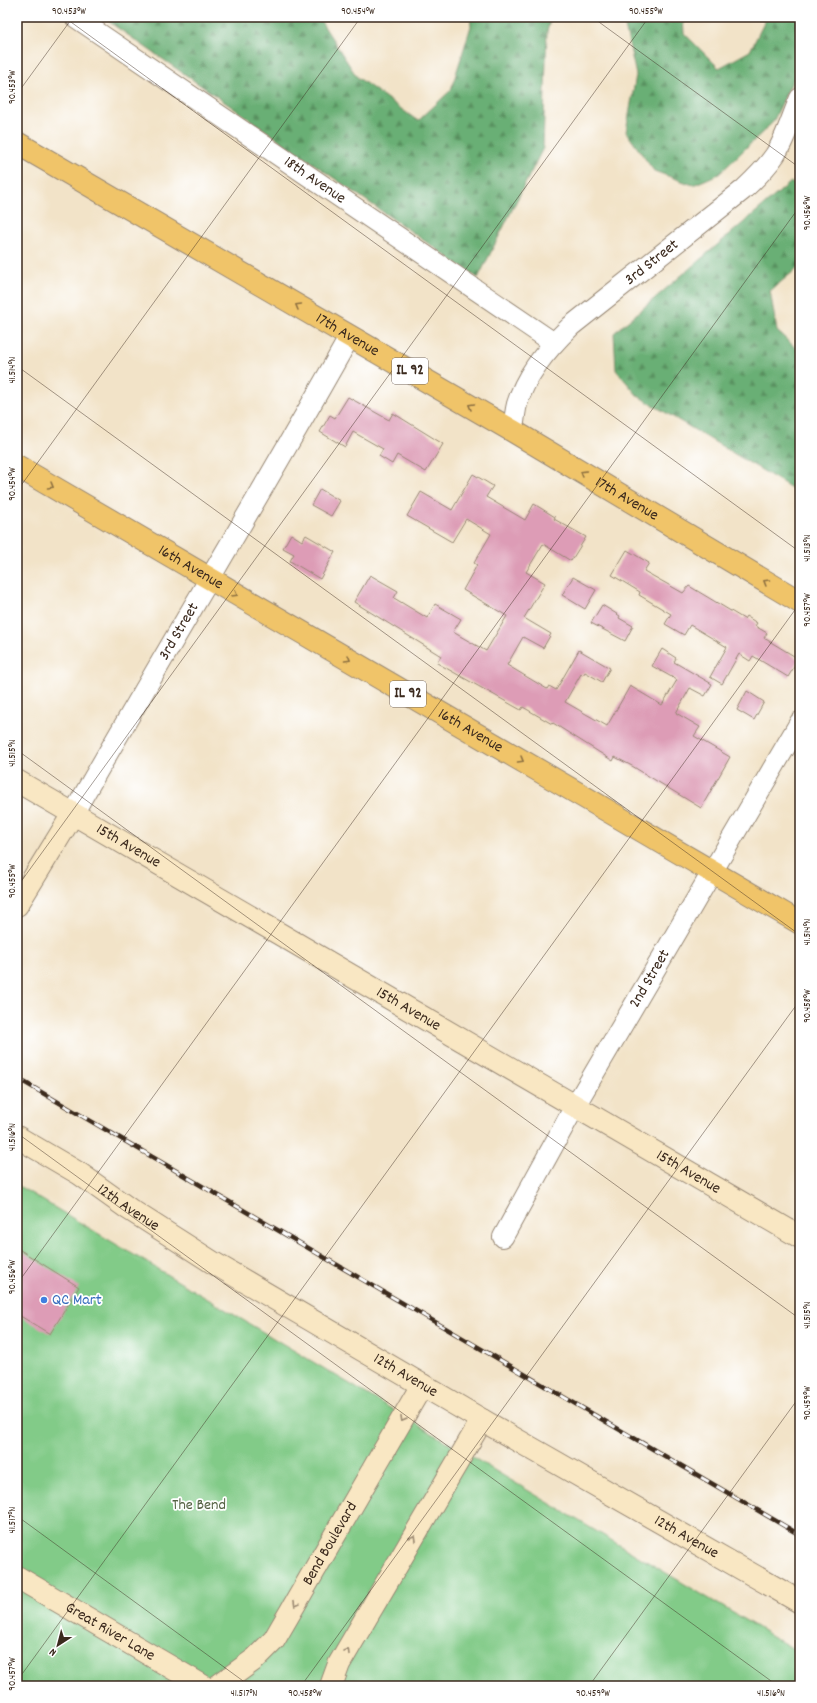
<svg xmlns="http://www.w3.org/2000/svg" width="817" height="1703" font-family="Dekko,sans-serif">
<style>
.green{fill:#82cb88;stroke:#5e7a53}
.forest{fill:url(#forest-firs);stroke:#526c49}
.building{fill:#dd9cb6}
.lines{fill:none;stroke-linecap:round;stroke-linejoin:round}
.street-casing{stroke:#968673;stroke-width:22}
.secondary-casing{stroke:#968673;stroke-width:24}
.primary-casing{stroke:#968673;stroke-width:24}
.street{stroke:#fff;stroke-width:20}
.secondary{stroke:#f9e7c3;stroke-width:22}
.primary{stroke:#f0c469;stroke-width:22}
.rail-casing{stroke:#3b2a1e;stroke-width:4.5}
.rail{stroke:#fff;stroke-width:3;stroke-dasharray:9;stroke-linecap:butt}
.oneway{stroke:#8c6f40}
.oneway2{stroke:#9a8870}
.ticks{fill:none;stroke:#3b2a1e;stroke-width:1;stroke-opacity:0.45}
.shop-dot{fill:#3f7fe0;stroke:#fff;stroke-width:1.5}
.labels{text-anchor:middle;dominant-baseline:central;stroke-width:3.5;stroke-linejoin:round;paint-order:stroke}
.shield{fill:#fff;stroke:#766a62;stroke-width:1}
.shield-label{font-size:15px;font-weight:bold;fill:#3b2a1e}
.street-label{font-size:16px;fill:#3b2a1e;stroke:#fff}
.shop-label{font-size:16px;fill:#366cbe;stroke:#fff;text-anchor:start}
.park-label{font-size:16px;fill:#546243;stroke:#fff}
.neatline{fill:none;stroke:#3b2a1e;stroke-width:1.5}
.ticks-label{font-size:10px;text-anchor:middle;fill:#3b2a1e}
</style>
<defs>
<pattern id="forest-firs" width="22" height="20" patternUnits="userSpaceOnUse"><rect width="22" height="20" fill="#69af74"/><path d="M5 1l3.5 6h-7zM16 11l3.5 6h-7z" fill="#588f5f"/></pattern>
</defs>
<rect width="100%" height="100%" fill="#fff"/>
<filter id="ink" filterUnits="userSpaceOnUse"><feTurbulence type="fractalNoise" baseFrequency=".025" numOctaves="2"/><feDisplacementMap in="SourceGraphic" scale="8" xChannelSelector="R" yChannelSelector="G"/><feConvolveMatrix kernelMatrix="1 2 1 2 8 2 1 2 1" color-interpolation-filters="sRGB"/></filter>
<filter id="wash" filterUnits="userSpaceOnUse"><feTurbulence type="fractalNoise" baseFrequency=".012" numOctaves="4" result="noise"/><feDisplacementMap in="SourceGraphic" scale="16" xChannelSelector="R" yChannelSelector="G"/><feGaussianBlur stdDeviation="0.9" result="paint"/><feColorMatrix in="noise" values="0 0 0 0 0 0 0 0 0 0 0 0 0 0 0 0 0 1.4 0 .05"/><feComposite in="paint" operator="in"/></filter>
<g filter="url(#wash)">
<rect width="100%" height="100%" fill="#f2e3c8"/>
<!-- green -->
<path class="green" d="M 17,1185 L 800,1653 L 800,1686 L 17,1686 Z"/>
<!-- forest -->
<path class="forest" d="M 102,17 L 318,17 L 357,77 L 418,121 L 451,90 L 471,26 L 470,17 L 551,17 L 547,31 L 543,148 L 478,278 Z
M 623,17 L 683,17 L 684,33 L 719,68 L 750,51 L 767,17 L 800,17 L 800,65 L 773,122 L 719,174 L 693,185 L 654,171 L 626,132 L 636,75 Z
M 791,182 L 800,189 L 800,266 L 770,291 L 777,331 L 800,352 L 800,493 L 638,396 L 616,370 L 614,333 Z"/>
<g id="blocks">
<!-- building -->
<path class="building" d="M 348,397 L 389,420 L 393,413 L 443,444 L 426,472 L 397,455 L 392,464 L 379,456 L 383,449 L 353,432 L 345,447 L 320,432 L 330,415 L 335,418 Z
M 473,474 L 493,486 L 486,497 L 525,520 L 534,504 L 555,517 L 554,519 L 586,537 L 571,561 L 543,544 L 526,572 L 545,583 L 524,618 L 551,634 L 543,648 L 523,637 L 507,665 L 547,689 L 549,686 L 556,690 L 579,650 L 610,668 L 602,682 L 585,672 L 583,675 L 581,674 L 565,702 L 607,726 L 630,686 L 662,705 L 677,680 L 652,666 L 662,649 L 676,658 L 674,662 L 712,684 L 705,696 L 690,688 L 676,713 L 700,727 L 694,736 L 730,757 L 701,808 L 632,766 L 615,757 L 613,761 L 553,723 L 552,724 L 523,707 L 521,710 L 437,663 L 441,656 L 354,602 L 370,575 L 398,591 L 394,598 L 427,618 L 435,604 L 461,619 L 453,632 L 486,651 L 507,616 L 463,590 L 477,565 L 474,563 L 491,534 L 466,519 L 452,542 L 407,516 L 421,492 L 452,510 Z
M 320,489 L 340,501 L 331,516 L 311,505 Z
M 291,534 L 302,541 L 306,535 L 335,552 L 320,579 L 290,561 L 294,554 L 283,548 Z
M 627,550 L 649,563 L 644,571 L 683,593 L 689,586 L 744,619 L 746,616 L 757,623 L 755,626 L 767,633 L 764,638 L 799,659 L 788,677 L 753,656 L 750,661 L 739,654 L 722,684 L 710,677 L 727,647 L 690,625 L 684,635 L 665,624 L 671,614 L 639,595 L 640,592 L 612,575 Z
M 573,577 L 596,590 L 585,609 L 562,595 Z
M 602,605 L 620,616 L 619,618 L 633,626 L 625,641 L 591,623 Z
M 747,691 L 764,702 L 754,720 L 737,710 Z
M 17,1248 L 79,1287 L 50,1334 L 17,1314 Z"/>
</g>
</g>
<g filter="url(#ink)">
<use href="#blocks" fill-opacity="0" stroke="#968673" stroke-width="1"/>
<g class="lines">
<defs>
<g id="street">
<path id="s1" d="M 75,17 L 554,343"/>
<path id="s2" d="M 513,431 C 514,422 515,412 517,404 C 526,373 549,347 571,326 L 743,190 C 755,179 766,168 775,155 C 786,138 792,116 800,98"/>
<path id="s3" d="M 73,814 C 164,654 260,496 350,336"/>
<path id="s4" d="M 503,1237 L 575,1106 L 800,722"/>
</g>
<g id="secondary">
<path id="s5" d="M 17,781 L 800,1237"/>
<path d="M 17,905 L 73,814"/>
<path id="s6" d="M 17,1137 L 80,1174 L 129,1209 L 212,1262 L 482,1420 L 800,1602"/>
<path id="s7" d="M 17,1577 L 203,1686"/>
<path id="s8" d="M 218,1686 L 255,1659 L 274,1640 L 422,1385"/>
<path d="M 331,1686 L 339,1664 L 482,1420"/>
</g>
<g id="primary">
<path id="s9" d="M 17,143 L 513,431 L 800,602"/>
<path id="s10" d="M 17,466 L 800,923"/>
</g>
</defs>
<!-- street casing -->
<use href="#street" class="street-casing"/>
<!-- secondary casing -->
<use href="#secondary" class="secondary-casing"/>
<!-- primary casing -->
<use href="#primary" class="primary-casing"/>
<!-- street -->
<use href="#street" class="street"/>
<!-- secondary -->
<use href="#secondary" class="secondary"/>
<!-- primary -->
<use href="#primary" class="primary"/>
<defs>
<path id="rail" d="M 17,1078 L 800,1535"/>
</defs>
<!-- rail casing -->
<use href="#rail" class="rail-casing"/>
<!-- rail -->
<use href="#rail" class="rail"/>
</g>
<!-- one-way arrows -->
<defs><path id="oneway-chevron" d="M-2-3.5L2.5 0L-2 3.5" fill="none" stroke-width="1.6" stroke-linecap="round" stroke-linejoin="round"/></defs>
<g class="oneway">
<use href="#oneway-chevron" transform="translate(298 306) rotate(-150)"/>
<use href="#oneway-chevron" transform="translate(471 406) rotate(-150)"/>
<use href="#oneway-chevron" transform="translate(583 473) rotate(-149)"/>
<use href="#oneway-chevron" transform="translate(51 486) rotate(30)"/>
<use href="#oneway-chevron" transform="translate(766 582) rotate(-149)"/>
<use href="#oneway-chevron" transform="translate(235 594) rotate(30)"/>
<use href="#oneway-chevron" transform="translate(348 659) rotate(30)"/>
<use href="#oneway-chevron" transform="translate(521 760) rotate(30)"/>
</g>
<g class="oneway2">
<use href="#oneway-chevron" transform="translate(403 1419) rotate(120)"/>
<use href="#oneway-chevron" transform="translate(413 1538) rotate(-60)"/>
<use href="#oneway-chevron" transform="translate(296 1604) rotate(120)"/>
<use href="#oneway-chevron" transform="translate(347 1651) rotate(-59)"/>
</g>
</g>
<!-- ticks -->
<path class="ticks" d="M 64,17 L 800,552M 592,17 L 800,168M 17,94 L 73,17M 17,366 L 800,935M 17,491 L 361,17M 17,750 L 800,1319M 17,887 L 649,17M 17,1133 L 778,1686M 17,1284 L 800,206M 17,1516 L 250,1686M 17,1681 L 800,603M 301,1686 L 800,1000M 589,1686 L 800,1396"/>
<!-- markers -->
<circle class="shop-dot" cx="44" cy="1300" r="4"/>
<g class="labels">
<!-- shield labels -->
<g class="shield">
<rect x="392" y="358" width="36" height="26" rx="3"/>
<rect x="390" y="681" width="36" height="26" rx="3"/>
</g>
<g class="shield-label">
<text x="410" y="371">IL 92</text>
<text x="408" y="694">IL 92</text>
</g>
<!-- street labels -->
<g class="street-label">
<text stroke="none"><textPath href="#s1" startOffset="290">18th Avenue</textPath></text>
<text stroke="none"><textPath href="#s2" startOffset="226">3rd Street</textPath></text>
<text stroke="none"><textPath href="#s9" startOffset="382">17th Avenue</textPath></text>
<text stroke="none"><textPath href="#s9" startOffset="706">17th Avenue</textPath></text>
<text stroke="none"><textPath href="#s10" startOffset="201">16th Avenue</textPath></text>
<text stroke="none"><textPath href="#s3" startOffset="211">3rd Street</textPath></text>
<text stroke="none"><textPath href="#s10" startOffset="525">16th Avenue</textPath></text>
<text stroke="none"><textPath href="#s5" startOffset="129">15th Avenue</textPath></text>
<text stroke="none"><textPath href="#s4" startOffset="297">2nd Street</textPath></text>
<text stroke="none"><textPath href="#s5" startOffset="453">15th Avenue</textPath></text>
<text stroke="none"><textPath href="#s5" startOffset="777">15th Avenue</textPath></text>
<text stroke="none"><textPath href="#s6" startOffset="132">12th Avenue</textPath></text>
<text stroke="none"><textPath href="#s6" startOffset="456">12th Avenue</textPath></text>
<text stroke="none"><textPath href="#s6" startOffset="780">12th Avenue</textPath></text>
<text stroke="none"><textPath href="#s8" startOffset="184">Bend Boulevard</textPath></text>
<text stroke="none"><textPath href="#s7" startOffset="108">Great River Lane</textPath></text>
</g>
<!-- shop labels -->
<g class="shop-label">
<text x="52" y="1300">QC Mart</text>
</g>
<!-- park labels -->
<g class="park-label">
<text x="199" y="1505">The Bend</text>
</g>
</g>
<!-- margin -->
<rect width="817" height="1703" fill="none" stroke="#fff" stroke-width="44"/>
<!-- north arrow -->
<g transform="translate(58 1645) rotate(216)" stroke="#ffffff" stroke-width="3" paint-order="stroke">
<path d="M0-3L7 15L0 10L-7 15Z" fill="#3b2a1e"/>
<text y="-6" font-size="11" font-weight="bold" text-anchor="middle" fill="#3b2a1e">N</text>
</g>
<rect x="22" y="22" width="773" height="1659" class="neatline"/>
<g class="ticks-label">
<text x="69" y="14">90.453°W</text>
<text x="358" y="14">90.454°W</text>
<text x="646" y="14">90.455°W</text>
<text transform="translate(11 87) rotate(-90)" y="4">90.453°W</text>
<text transform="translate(806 213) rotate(-90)" y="4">90.456°W</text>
<text transform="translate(11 370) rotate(-90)" y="4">41.514°N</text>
<text transform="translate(11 484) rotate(-90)" y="4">90.454°W</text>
<text transform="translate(806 548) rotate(-90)" y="4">41.513°N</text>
<text transform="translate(806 610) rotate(-90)" y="4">90.457°W</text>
<text transform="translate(11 753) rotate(-90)" y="4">41.515°N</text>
<text transform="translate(11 881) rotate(-90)" y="4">90.455°W</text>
<text transform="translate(806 932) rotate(-90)" y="4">41.514°N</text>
<text transform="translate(806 1006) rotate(-90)" y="4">90.458°W</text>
<text transform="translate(11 1137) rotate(-90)" y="4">41.516°N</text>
<text transform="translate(11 1277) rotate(-90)" y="4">90.456°W</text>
<text transform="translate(806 1315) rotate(-90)" y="4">41.515°N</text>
<text transform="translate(806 1403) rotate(-90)" y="4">90.459°W</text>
<text transform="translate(11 1520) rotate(-90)" y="4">41.517°N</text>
<text transform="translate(11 1674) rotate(-90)" y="4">90.457°W</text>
<text x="244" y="1696">41.517°N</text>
<text x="305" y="1696">90.458°W</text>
<text x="593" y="1696">90.459°W</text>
<text x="771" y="1696">41.516°N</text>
</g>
</svg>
